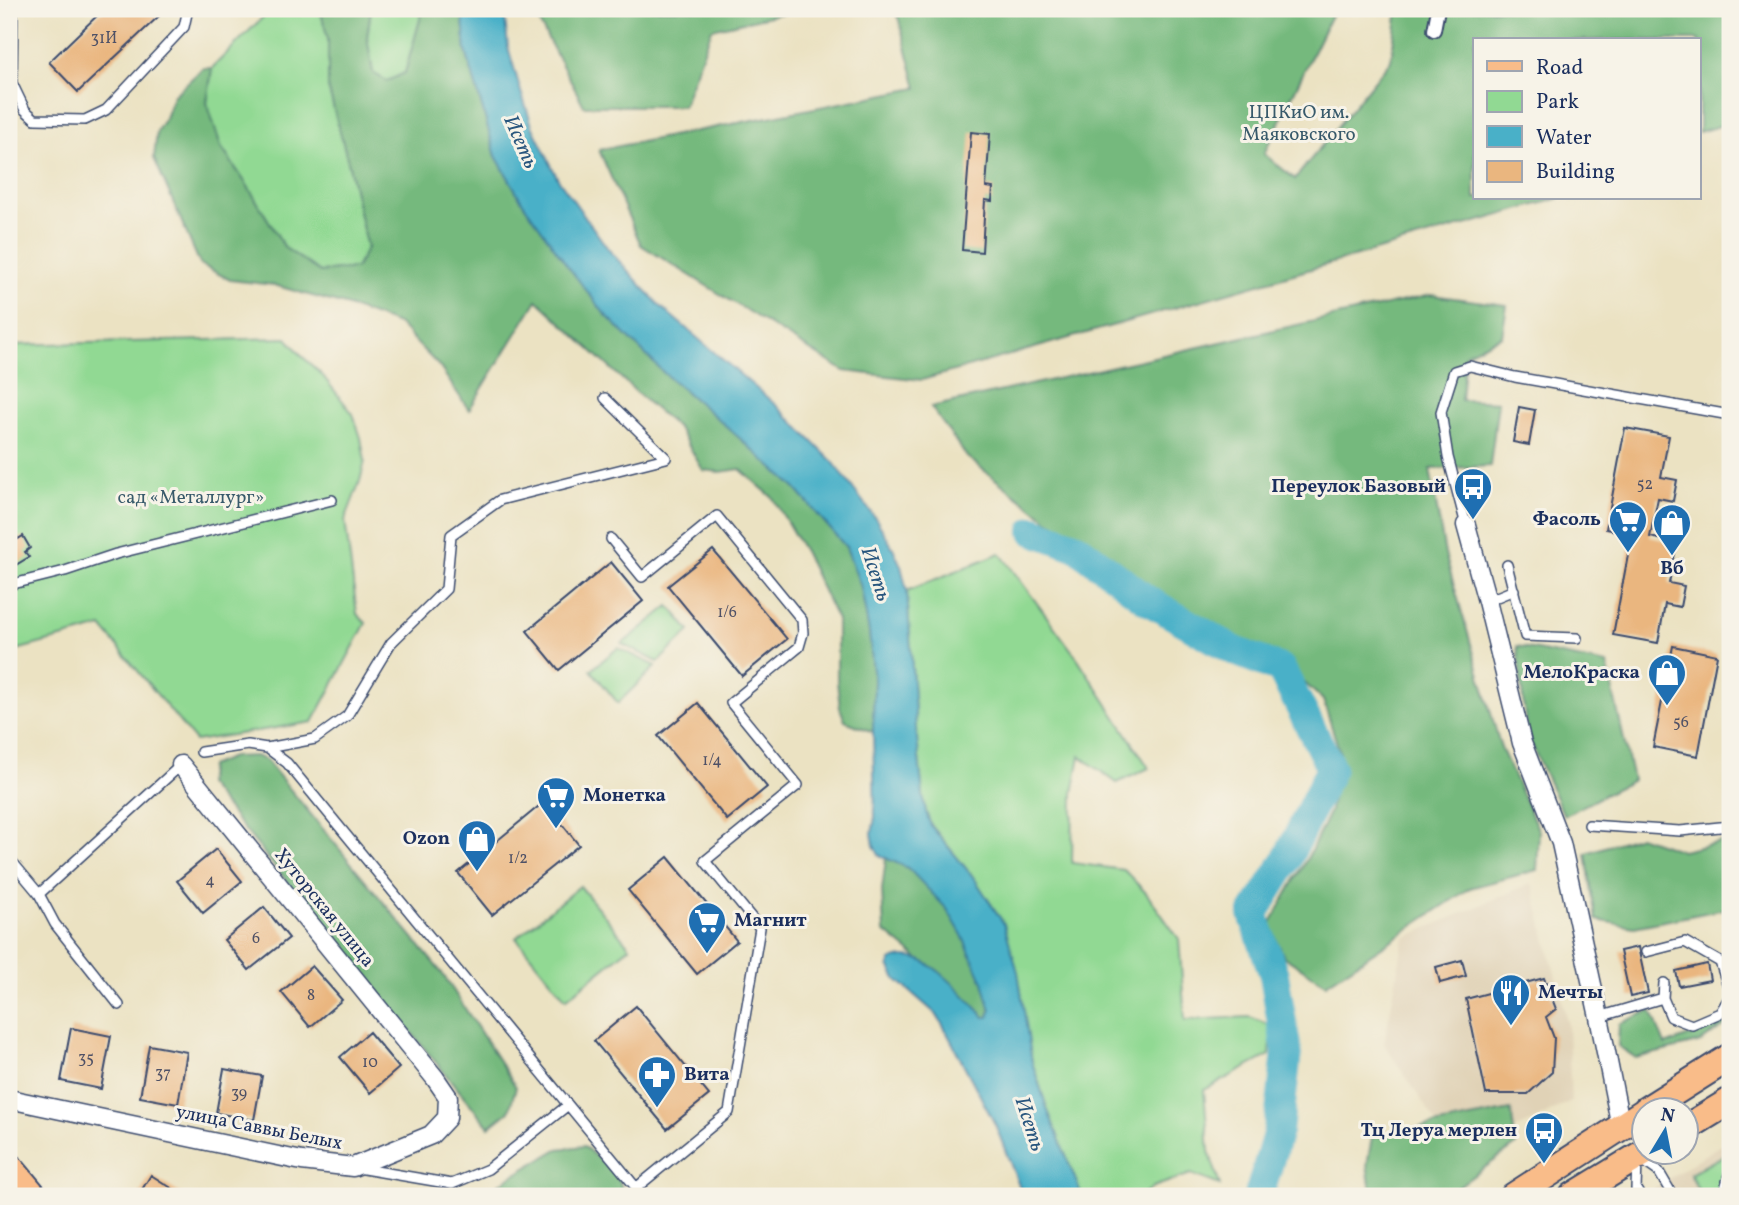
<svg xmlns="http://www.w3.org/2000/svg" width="1739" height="1205" font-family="Vollkorn,serif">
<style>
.built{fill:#e0d2b6}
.green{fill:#91d993;stroke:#568478;stroke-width:2}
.forest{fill:#74b97d;stroke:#48746e;stroke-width:2}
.water{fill:#49b0c8;stroke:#327093;stroke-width:2}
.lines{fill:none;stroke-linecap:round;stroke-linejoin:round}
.river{stroke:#49b0c8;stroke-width:30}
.building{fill:#eab67f}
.service-casing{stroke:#3a4a6d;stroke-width:12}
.pedestrian-casing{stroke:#3a4a6d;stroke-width:16}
.minor-casing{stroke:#3a4a6d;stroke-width:21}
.primary-casing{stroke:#3a4a6d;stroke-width:30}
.service{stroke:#fff;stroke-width:9}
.pedestrian{stroke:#fff;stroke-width:12}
.minor{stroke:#fff;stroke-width:18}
.primary{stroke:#f9bc89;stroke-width:26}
.labels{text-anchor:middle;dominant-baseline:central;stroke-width:6;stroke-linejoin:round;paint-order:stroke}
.number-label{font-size:16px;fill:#4f5166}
.park-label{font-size:19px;fill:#385a6b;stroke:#f7f3e8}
.poi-label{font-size:19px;font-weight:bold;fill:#1b2f5e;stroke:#f7f3e8;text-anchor:end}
.street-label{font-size:19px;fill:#1b2f5e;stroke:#f7f3e8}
.water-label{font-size:21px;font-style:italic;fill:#29567e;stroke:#f7f3e8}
</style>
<rect width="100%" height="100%" fill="#f7f3e8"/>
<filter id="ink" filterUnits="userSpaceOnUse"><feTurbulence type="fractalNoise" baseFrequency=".0143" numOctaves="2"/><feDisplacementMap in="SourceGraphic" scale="14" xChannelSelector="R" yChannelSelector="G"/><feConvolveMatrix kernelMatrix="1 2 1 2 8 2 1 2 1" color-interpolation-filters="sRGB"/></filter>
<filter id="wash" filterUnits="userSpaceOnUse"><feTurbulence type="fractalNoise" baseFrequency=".00686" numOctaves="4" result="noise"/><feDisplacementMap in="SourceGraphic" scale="28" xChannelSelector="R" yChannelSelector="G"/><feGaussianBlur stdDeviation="1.57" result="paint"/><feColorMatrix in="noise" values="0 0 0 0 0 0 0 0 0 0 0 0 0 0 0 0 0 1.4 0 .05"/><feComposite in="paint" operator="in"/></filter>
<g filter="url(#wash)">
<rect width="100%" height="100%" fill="#ebe2c2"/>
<!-- built -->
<path class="built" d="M 1532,883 L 1568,1025 L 1571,1101 L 1460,1158 L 1384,1044 L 1404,938 Z
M 1730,1138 L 1730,1196 L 1643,1196 L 1729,1139 Z"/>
<!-- green -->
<path class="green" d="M 271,9 L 320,9 L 328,38 L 328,87 L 349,165 L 367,248 L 356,268 L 320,272 L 285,248 L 247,185 L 221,147 L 207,103 L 212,68 Z
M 371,9 L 423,9 L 405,73 L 387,82 L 373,73 L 367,37 Z
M 287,338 L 302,356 L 322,375 L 353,414 L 361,438 L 365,461 L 360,481 L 345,520 L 357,614 L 366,623 L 313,722 L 195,741 L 102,627 L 9,652 L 9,345 Z
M 1000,553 L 1078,659 L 1149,768 L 1117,783 L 1080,756 L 1073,793 L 1072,863 L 1124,870 L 1146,893 L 1179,939 L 1185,1020 L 1250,1017 L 1272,1026 L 1270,1055 L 1204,1090 L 1209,1151 L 1220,1185 L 1191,1174 L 1153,1187 L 1142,1196 L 1082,1196 L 1048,1111 L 1032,1062 L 1025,1022 L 1004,924 L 974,878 L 931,825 L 926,812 L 923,796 L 916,728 L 907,591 Z
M 669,606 L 690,631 L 658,662 L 622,644 Z
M 618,648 L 656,666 L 618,703 L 591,670 Z
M 580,886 L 630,947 L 566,999 L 516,938 Z
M 1730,1152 L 1719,1196 L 1701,1196 L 1690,1174 Z"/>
<!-- forest -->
<path class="forest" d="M 320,9 L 371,9 L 367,37 L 373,73 L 387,81 L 405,73 L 423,9 L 462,9 L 466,51 L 496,156 L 523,203 L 567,265 L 604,313 L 664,373 L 725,425 L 795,488 L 846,547 L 861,587 L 869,632 L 874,680 L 873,732 L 845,721 L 840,708 L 837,681 L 837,620 L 805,553 L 773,498 L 740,469 L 720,472 L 703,470 L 678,428 L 647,402 L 537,300 L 469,410 L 439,366 L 398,324 L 345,305 L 305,294 L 274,285 L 230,280 L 200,264 L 154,158 L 157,131 L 165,118 L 173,96 L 203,68 L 212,68 L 207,103 L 221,147 L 247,185 L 285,248 L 320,272 L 356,268 L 367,248 L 349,165 L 328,87 L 328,39 Z
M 532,9 L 801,9 L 712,29 L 683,106 L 584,106 Z
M 896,9 L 1334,9 L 1264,154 L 1295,179 L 1391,60 L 1398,9 L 1730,9 L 1730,123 L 1699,132 L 1699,40 L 1475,40 L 1475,198 L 1560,198 L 922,380 L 844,371 L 641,245 L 599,150 L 917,88 Z
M 1431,295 L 1507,305 L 1502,336 L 1465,354 L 1461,400 L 1498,402 L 1490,466 L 1430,469 L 1445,554 L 1501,748 L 1539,831 L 1537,870 L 1470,888 L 1326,984 L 1284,957 L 1270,924 L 1309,855 L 1330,811 L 1340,753 L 1323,700 L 1268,649 L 1206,639 L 1142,588 L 1109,554 L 1048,520 L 967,457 L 931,407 Z
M 1517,646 L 1607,664 L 1633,780 L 1564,816 L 1527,735 Z
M 255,756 L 266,760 L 442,973 L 516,1087 L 509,1111 L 489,1127 L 207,784 L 210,766 L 232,757 Z
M 1639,836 L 1682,851 L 1730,840 L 1730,908 L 1634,927 L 1596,920 L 1586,853 Z
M 886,858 C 894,862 904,865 910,870 C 924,881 939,896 948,911 C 961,930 996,996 989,1017 L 985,1017 L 937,970 L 921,961 L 884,931 L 882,890 Z
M 1651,1010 L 1665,1045 L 1714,1027 L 1730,1015 L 1730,1022 L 1701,1042 L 1636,1058 L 1618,1046 L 1619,1024 Z
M 1511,1110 L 1516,1145 L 1445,1196 L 1372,1196 L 1367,1165 L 1372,1137 Z
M 584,1146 L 618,1176 L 624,1196 L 500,1196 L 499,1184 L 558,1149 Z"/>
<!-- water -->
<path class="water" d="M 462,9 L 504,9 L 508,47 L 521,92 L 533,128 L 558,179 L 609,250 L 660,306 L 777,406 L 833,462 L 876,519 L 893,548 L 901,566 L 907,591 L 916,728 L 923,796 L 926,812 L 931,826 L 974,878 L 1004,924 L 1018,972 L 1032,1062 L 1048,1111 L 1082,1196 L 1023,1196 L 995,1124 L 944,1027 L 936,1014 L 896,979 L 889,966 L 891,961 C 923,942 965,997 985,1017 L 989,1017 L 991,1011 L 983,982 L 962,935 L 947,909 L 908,868 L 879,855 L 874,846 L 872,833 L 875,817 L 873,732 L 874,680 L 869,632 L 861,587 L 846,547 L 795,488 L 725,425 L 664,373 L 604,313 L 567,265 L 523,203 L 496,156 L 466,51 Z"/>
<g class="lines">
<!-- river -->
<path class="river" d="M 1034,531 L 1077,547 L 1147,600 L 1235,651 L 1281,669 L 1331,768 L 1287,859 L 1253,914 L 1274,975 L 1287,1052 L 1278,1131 L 1259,1196"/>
</g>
<g id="blocks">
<!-- building -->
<path class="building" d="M 104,9 L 152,9 L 159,16 L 78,92 L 49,62 Z
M 971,132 L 990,134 L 986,187 L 993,188 L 992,201 L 985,200 L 982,252 L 962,250 Z
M 1519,407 L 1535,410 L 1529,445 L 1513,442 Z
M 1625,428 L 1669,436 L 1661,477 L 1677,480 L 1673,501 L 1658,498 L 1650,537 L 1677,543 L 1669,583 L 1684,586 L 1680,607 L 1665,604 L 1658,643 L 1613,635 L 1632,534 L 1606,529 Z
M 9,523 L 18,539 L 23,536 L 30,548 L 25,552 L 29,557 L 14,566 L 9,557 Z
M 713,550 L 787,639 L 742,676 L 668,586 Z
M 611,562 L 643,601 L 559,670 L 527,631 Z
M 1673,646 L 1717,655 L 1698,756 L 1653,747 Z
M 698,703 L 767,787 L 727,820 L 658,736 Z
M 544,802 L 579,845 L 492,915 L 458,873 Z
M 216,849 L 242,881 L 203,913 L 177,881 Z
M 668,857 L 737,941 L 697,974 L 628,890 Z
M 264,907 L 289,938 L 249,970 L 224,940 Z
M 1638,947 L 1648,993 L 1630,997 L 1620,951 Z
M 1462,960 L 1466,976 L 1440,983 L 1436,967 Z
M 1707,964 L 1710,980 L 1679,986 L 1676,971 Z
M 312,966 L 342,1000 L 310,1027 L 281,992 Z
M 1544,978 L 1556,1009 L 1546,1017 L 1554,1038 L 1552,1072 L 1528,1094 L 1486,1094 L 1466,999 Z
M 636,1006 L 709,1095 L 667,1129 L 594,1041 Z
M 71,1028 L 111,1036 L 101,1089 L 61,1081 Z
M 369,1032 L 399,1068 L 370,1093 L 340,1057 Z
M 149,1045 L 187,1052 L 178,1104 L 140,1097 Z
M 224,1069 L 262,1076 L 254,1120 L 216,1113 Z
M 151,1175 L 184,1196 L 138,1196 Z"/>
</g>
</g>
<g filter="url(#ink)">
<use href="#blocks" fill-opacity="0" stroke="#3a4a6d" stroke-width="2"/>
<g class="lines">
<defs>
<path id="service" d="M 13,9 L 12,83 L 25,110 L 35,119 L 85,120 L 106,110 L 184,27 L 188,9
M 1466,525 L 1448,457 L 1441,412 L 1454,371 L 1470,366 L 1515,377 L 1730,415
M 611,539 L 642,577 L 717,516 L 802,620 L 803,633 L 799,647 L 731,703 L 798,785 L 705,861 L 760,928 L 729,1112 L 636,1188
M 1507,565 L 1525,636 L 1577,638
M 9,585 L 65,571 L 116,554 L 332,500
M 1487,601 L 1514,590
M 267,748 L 315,739 L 347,716 L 391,643 L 446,589 L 451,535 L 500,500 L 666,458 L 605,398
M 201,752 L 248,745 L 267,748 L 287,763 L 643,1196
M 1589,825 L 1680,831 L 1730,826
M 9,858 L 39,894
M 1646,952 L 1685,942 L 1720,962 L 1730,992
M 1663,998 L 1671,1017 L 1692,1025 L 1720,1013 L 1730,996
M 119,1005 L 55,924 L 39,894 L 181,765
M 1599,1017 L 1663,998 L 1664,983
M 1639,1158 L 1659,1172 L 1673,1196
M 1637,1162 L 1636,1189 L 1640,1196
M 358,1168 L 452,1184 L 488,1169 L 568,1105
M 1723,1196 L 1730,1171"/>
<path id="pedestrian" d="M 1434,30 L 1438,9"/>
<path id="minor" d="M 1466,525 L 1487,601 L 1522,743 L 1561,843 L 1599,1017 L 1621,1127
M 9,1099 L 302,1161 L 353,1167 L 431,1135 L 447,1118 L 448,1097 L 435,1078 L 181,765"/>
<path id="primary" d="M 1646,1110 L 1730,1057
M 1686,1128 L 1730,1101
M 9,1166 L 34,1196
M 1514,1196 L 1644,1112
M 1573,1196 L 1645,1152"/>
</defs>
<!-- service casing -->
<use href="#service" class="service-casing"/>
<!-- pedestrian casing -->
<use href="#pedestrian" class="pedestrian-casing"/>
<!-- minor casing -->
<use href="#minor" class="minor-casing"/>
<!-- primary casing -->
<use href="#primary" class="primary-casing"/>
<!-- service -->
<use href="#service" class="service"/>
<!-- pedestrian -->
<use href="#pedestrian" class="pedestrian"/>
<!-- minor -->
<use href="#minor" class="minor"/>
<!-- primary -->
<use href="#primary" class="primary"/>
</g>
</g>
<!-- icons -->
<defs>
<symbol id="bus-pin" viewBox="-11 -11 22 30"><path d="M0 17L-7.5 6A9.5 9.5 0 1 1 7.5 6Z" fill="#1f6fb2" stroke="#f7f3e8"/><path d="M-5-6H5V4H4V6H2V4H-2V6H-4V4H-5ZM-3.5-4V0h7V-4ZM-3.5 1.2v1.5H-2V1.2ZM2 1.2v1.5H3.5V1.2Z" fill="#fff"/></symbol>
<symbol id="supermarket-pin" viewBox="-11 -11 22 30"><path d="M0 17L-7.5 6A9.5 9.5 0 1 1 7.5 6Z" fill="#1f6fb2" stroke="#f7f3e8"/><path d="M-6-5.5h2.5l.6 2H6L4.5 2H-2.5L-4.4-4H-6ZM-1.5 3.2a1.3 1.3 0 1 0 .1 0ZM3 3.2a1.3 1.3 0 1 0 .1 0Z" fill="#fff"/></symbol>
<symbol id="shop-pin" viewBox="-11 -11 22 30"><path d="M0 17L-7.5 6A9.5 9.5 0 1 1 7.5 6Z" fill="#1f6fb2" stroke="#f7f3e8"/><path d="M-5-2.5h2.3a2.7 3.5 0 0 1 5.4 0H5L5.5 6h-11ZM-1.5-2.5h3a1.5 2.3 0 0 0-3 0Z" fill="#fff"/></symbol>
<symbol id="restaurant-pin" viewBox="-11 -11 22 30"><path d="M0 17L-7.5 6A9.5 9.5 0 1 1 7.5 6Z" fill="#1f6fb2" stroke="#f7f3e8"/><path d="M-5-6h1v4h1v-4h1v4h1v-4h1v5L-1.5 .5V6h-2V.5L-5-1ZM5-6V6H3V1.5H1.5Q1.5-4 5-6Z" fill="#fff"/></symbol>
<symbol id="pharmacy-pin" viewBox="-11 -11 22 30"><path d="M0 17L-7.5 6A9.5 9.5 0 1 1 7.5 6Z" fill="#1f6fb2" stroke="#f7f3e8"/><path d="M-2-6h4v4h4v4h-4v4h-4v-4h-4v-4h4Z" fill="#fff"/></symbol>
</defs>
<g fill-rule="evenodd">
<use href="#bus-pin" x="1451" y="465" width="44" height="60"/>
<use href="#supermarket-pin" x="1606" y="498" width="44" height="60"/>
<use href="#shop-pin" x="1650" y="501" width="44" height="60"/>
<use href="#shop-pin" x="1645" y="651" width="44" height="60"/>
<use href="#supermarket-pin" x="534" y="774" width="44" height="60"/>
<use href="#shop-pin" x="455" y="817" width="44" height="60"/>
<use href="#supermarket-pin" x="685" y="899" width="44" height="60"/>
<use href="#restaurant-pin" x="1489" y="971" width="44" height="60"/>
<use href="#pharmacy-pin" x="635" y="1053" width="44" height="60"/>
<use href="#bus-pin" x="1522" y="1109" width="44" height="60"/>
</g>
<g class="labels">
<!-- number labels -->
<g class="number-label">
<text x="104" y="39">31И</text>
<text x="1645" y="485">52</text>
<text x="727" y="613">1/6</text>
<text x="1681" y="723">56</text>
<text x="712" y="761">1/4</text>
<text x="518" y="859">1/2</text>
<text x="210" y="881">4</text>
<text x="256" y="939">6</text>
<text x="311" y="996">8</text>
<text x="86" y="1059">35</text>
<text x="370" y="1063">10</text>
<text x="163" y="1074">37</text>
<text x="239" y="1094">39</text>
</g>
<!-- park labels -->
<g class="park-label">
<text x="1299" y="113">ЦПКиО им.<tspan x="1299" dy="22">Маяковского</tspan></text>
<text x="191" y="498">сад «Металлург»</text>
</g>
<!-- poi labels -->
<g class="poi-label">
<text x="1446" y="487">Переулок Базовый</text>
<text x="1601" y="520">Фасоль</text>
<text x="1672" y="569" text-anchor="middle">Вб</text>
<text x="1640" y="673">МелоКраска</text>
<text x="583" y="796" text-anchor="start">Монетка</text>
<text x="450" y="839">Ozon</text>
<text x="734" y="921" text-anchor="start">Магнит</text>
<text x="1538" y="993" text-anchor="start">Мечты</text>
<text x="684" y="1075" text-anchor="start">Вита</text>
<text x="1517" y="1131">Тц Леруа мерлен</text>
</g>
<!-- street labels -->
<g class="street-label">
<text transform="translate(324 908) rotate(51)">Хуторская улица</text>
<text transform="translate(259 1128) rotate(11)">улица Саввы Белых</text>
</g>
<!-- water labels -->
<g class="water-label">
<text transform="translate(520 142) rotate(66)">Исеть</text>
<text transform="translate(875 574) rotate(72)">Исеть</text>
<text transform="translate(1029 1124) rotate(72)">Исеть</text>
</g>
</g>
<!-- margin -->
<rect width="1739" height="1205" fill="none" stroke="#f7f3e8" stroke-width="35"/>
<!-- legend -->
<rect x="1473" y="38" width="228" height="161" fill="#f7f3e8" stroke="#9fa5b1" stroke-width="2"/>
<rect x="1487" y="61" width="35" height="10" fill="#f9bc89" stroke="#9fa5b1" stroke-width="2"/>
<text x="1536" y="74" font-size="21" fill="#1b2f5e">Road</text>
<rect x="1487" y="91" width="35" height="21" fill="#91d993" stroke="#9fa5b1" stroke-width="2"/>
<text x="1536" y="108" font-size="21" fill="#1b2f5e">Park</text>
<rect x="1487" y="126" width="35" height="21" fill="#49b0c8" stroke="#9fa5b1" stroke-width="2"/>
<text x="1536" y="144" font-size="21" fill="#1b2f5e">Water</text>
<rect x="1487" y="161" width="35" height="21" fill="#eab67f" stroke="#9fa5b1" stroke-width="2"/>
<text x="1536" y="178" font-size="21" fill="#1b2f5e">Building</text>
<!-- north arrow -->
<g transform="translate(1665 1131) rotate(10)"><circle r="33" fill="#f7f3e8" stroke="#9fa5b1" stroke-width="2"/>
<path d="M0-5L12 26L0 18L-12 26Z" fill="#1f6fb2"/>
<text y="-10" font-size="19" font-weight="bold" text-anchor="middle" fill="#1b2f5e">N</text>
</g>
</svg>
